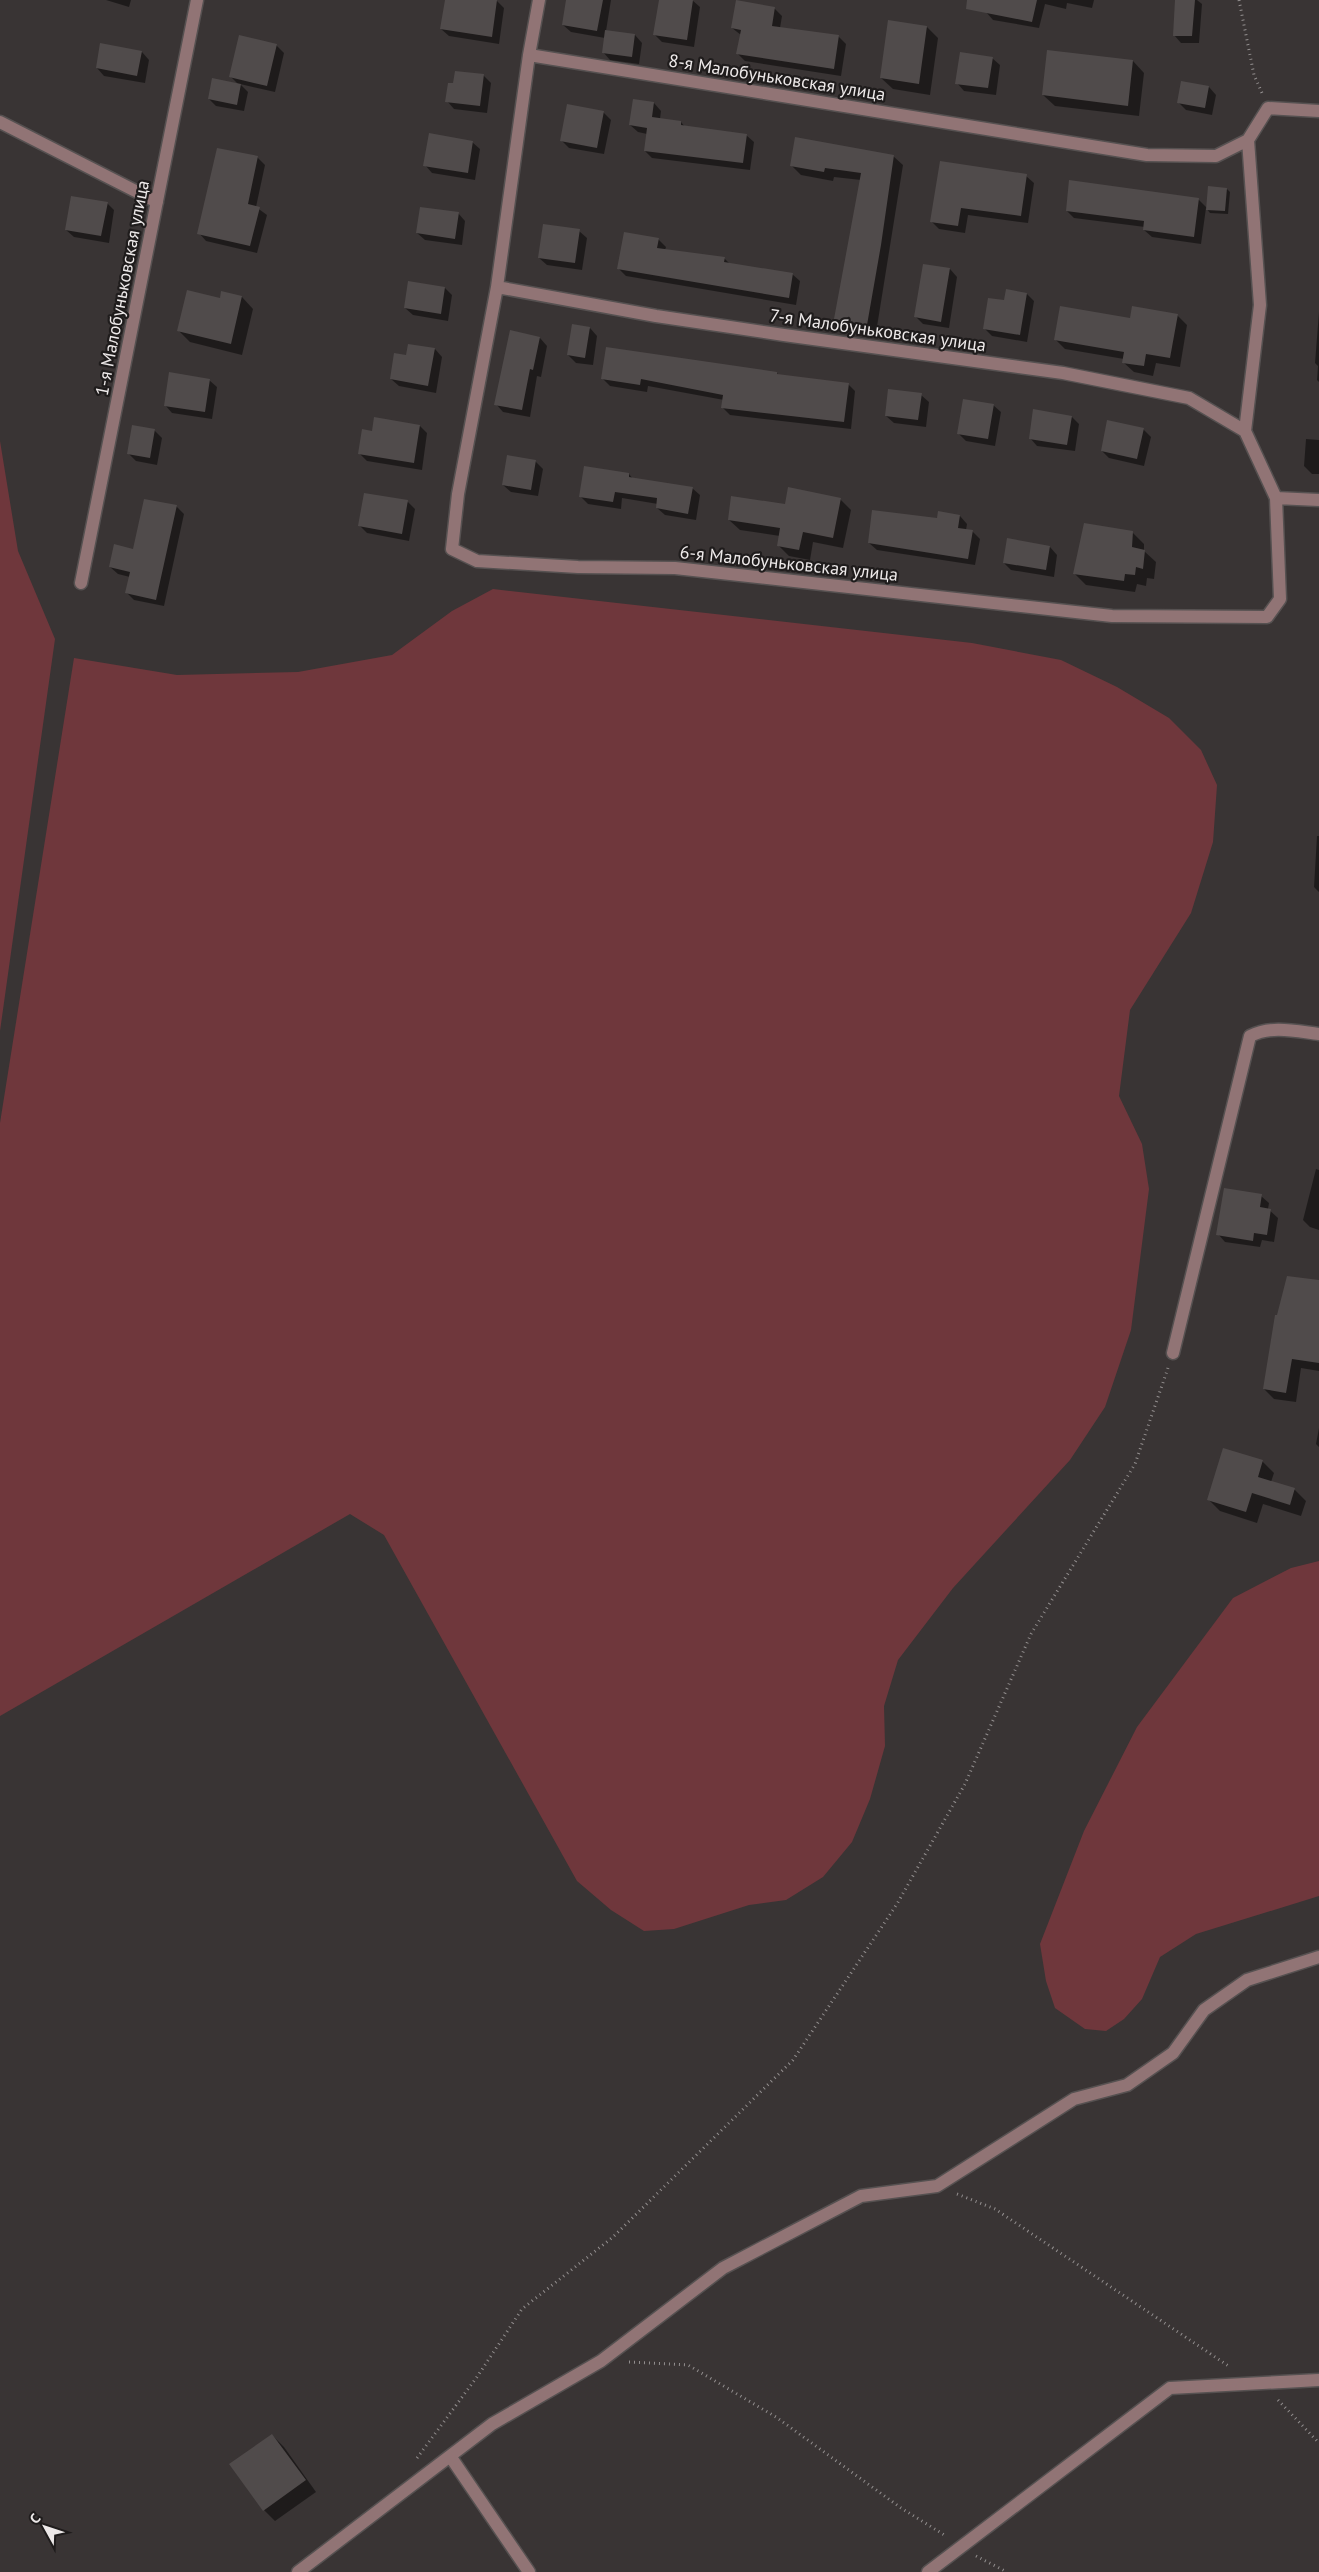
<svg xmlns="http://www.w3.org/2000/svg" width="1319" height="2572" font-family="'PT Sans',sans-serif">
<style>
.green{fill:#6f373c}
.shadow{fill:#0007}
.building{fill:#504b4b}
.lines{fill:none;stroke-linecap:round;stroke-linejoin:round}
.minor-casing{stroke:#565151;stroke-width:15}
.path{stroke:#938f8f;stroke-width:3;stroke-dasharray:1 4;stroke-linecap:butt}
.minor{stroke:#917475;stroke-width:12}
.labels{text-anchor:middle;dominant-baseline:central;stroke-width:4.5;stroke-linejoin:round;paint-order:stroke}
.street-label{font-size:18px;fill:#ede9e9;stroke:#1f1c1c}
</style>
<rect width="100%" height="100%" fill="#393434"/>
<!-- green -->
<path class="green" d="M 0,441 L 18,551 L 55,639 L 0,1031 Z
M 493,589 L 972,643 L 1061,660 L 1117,687 L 1169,718 L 1201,750 L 1217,785 L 1213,842 L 1191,913 L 1130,1010 L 1119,1096 L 1142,1144 L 1149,1189 L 1131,1330 L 1105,1407 L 1070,1460 L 953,1588 L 898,1660 L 884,1706 L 885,1746 L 870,1799 L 852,1842 L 823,1877 L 786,1900 L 749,1905 L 674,1929 L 644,1931 L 611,1910 L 577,1881 L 384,1535 L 350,1514 L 0,1716 L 0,1123 L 74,658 L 177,675 L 298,672 L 392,655 L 452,611 Z
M 1319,1561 L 1319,1896 L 1196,1934 L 1160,1957 L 1142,1999 L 1124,2019 L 1106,2031 L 1085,2029 L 1055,2008 L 1046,1981 L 1040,1944 L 1084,1831 L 1137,1727 L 1233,1598 L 1291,1568 Z"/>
<!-- shadow -->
<path class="shadow" d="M 106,0 L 131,0 L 129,7 Z
M 446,0 L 497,1 L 504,8 L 499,44 L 449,36 L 441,29 Z
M 567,0 L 611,0 L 606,31 L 635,35 L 642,43 L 639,64 L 610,60 L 603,52 L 605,38 L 571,32 L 563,25 Z
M 660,0 L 692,0 L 700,7 L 694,47 L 662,42 L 655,35 Z
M 988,0 L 1094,0 L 1092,8 L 1067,3 L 1066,9 L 1045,4 L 1039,28 L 993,20 L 986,12 Z
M 1176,0 L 1197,0 L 1202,4 L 1199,43 L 1181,43 L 1174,35 Z
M 737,2 L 775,9 L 782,16 L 780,28 L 838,36 L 846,44 L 841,76 L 745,61 L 738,54 L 741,35 L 732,28 Z
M 927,27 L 938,38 L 930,95 L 893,89 L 881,78 Z
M 276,45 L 284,53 L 275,92 L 240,84 L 248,92 L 244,111 L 216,106 L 209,99 L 239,85 L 231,77 Z
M 142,52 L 149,60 L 145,83 L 104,76 L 97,68 Z
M 992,58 L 1000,65 L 996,95 L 964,91 L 957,83 Z
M 1133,61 L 1144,73 L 1139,116 L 1055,106 L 1043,95 Z
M 483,75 L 491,83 L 487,113 L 454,109 L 447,101 L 454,85 Z
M 1209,87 L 1216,95 L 1212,115 L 1186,110 L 1178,102 Z
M 654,103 L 661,111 L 660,119 L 681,122 L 685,127 L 746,135 L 754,142 L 750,170 L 652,158 L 645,151 L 647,134 L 638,132 L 630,125 Z
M 603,112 L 611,120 L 604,154 L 569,148 L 561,140 Z
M 472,142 L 480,149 L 475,180 L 432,173 L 425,165 Z
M 893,156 L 903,165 L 876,333 L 845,328 L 836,318 L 861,180 L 834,177 L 833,181 L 801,175 L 792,166 Z
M 257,157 L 265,165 L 256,207 L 267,215 L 257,253 L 206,241 L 199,233 Z
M 1026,176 L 1034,183 L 1028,223 L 968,215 L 965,233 L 939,229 L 931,221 Z
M 1227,189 L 1230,192 L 1228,214 L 1210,213 L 1206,208 L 1201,244 L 1152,237 L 1144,230 L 1145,227 L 1074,218 L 1067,211 L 1199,200 L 1207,208 Z
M 107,203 L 114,210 L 109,243 L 74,237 L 66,230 Z
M 458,213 L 465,221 L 462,245 L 425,240 L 417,233 Z
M 579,231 L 587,238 L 582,270 L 547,265 L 539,258 Z
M 658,239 L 666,247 L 665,250 L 724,258 L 730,264 L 792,274 L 800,281 L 796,305 L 626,276 L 619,269 Z
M 924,265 L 950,269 L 957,277 L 949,328 L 923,324 L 915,316 Z
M 445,288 L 452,295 L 448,321 L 413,315 L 405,308 Z
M 1027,294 L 1034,301 L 1027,342 L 992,336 L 984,328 L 1005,302 Z
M 242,297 L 253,309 L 242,355 L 190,342 L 179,331 L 221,299 Z
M 1319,312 L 1319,382 L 1317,380 L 1318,366 L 1315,363 Z
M 1177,315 L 1187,325 L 1180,367 L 1156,363 L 1153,376 L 1134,372 L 1124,363 L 1124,359 L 1065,349 L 1055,339 L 1131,319 Z
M 590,328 L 597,336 L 593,365 L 576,363 L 568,355 Z
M 511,332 L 540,338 L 547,346 L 541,377 L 537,376 L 530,417 L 503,412 L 496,404 Z
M 435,349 L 442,357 L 436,393 L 399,386 L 391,379 Z
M 777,373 L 779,376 L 848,384 L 855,391 L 851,429 L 730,415 L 722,407 L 724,400 L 648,386 L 647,392 L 610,386 L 602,378 Z
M 209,380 L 217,387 L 212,419 L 172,413 L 165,405 Z
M 921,395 L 929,402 L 926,427 L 894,423 L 886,416 Z
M 993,405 L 1001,412 L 995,446 L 966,441 L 959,434 Z
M 1072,417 L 1079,424 L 1075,451 L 1037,446 L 1030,438 Z
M 375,419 L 420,426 L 427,433 L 422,470 L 367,461 L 360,454 L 373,432 Z
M 1143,429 L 1151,437 L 1144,466 L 1109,458 L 1102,451 Z
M 154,430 L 162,438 L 157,465 L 136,461 L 129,454 Z
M 1306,439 L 1319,440 L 1319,474 L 1312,474 L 1304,466 Z
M 535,461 L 543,469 L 538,496 L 511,492 L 503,485 Z
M 629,474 L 633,479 L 692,488 L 700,495 L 696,520 L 665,515 L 657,508 L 658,504 L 622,498 L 621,509 L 588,504 L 580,496 Z
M 840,499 L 851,510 L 843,548 L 813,542 L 810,560 L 789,556 L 778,545 L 780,536 L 740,530 L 729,520 L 786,506 Z
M 408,502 L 415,509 L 409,541 L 367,533 L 359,525 Z
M 176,506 L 184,514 L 164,606 L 134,600 L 126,592 L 130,577 L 118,574 L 110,567 L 134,550 Z
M 939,513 L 960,516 L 967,524 L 966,530 L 972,531 L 980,539 L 975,565 L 877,550 L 869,543 L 938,519 Z
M 1133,533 L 1144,544 L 1144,551 L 1156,562 L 1154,579 L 1147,578 L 1146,586 L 1137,584 L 1135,592 L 1086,585 L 1074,573 Z
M 1008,540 L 1050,547 L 1057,555 L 1054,577 L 1011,570 L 1004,563 Z
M 1317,836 L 1319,836 L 1319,892 L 1314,887 Z
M 1316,1169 L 1319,1170 L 1319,1230 L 1310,1227 L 1303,1220 Z
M 1261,1196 L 1269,1203 L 1268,1209 L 1278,1218 L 1274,1242 L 1262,1240 L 1260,1247 L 1225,1242 L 1218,1234 Z
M 1319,1281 L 1319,1371 L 1301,1368 L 1296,1402 L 1274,1399 L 1264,1389 Z
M 1319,1428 L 1319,1447 L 1316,1444 Z
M 1262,1461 L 1274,1473 L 1271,1482 L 1295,1490 L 1306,1501 L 1301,1516 L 1263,1504 L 1257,1523 L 1220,1511 L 1208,1499 Z
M 272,2435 L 284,2447 L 316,2492 L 275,2521 L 264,2510 Z"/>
<!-- building -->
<path class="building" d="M 445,0 L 497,0 L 492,37 L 440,29 Z
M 566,0 L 603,0 L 597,31 L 562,25 Z
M 659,0 L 693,0 L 687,40 L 653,35 Z
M 736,0 L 775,7 L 772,26 L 839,35 L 834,69 L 736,54 L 741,30 L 731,28 Z
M 967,0 L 1037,0 L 1032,22 L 966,9 Z
M 1175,0 L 1195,0 L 1192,36 L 1173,36 Z
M 888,20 L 927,26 L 919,84 L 880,78 Z
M 605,30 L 635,34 L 632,57 L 602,53 Z
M 239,35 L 277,44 L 267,86 L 229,77 Z
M 100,43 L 142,51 L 137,76 L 96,68 Z
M 1047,50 L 1133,60 L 1128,106 L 1042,95 Z
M 960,52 L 993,57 L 988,88 L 955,84 Z
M 455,71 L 484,74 L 480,106 L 445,102 L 448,83 L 453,83 Z
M 212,78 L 241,84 L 237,105 L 208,99 Z
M 1181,81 L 1209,86 L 1205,108 L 1177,103 Z
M 633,99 L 654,102 L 652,117 L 681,121 L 681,125 L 747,134 L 743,163 L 644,151 L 647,128 L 629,125 Z
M 567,104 L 604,111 L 597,148 L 560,141 Z
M 429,133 L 473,141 L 468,173 L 423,166 Z
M 795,137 L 894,155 L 881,245 L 867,325 L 834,319 L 861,173 L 825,168 L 824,172 L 790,166 Z
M 217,148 L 258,156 L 248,204 L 260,207 L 250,246 L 197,234 Z
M 940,161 L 1027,174 L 1021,216 L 961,208 L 958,226 L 930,222 Z
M 1069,180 L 1199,198 L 1194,237 L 1143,230 L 1144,221 L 1066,211 Z
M 1208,186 L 1227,188 L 1225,211 L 1206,210 Z
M 71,196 L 108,202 L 101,236 L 65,230 Z
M 420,207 L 459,212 L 455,239 L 416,233 Z
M 543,224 L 580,229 L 575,263 L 538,258 Z
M 624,232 L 659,238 L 657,248 L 725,257 L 724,262 L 793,273 L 789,298 L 617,269 Z
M 923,264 L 950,268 L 941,322 L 914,317 Z
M 408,281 L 445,287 L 441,314 L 404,308 Z
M 1006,289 L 1027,293 L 1020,335 L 983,329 L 988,298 L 1004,300 Z
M 187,290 L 220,298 L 221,291 L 242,296 L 231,344 L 177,331 Z
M 1060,306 L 1130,318 L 1132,306 L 1178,314 L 1170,358 L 1146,354 L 1144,366 L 1122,363 L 1124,352 L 1054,340 Z
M 572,324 L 590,327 L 585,358 L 567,355 Z
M 510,330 L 540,337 L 533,370 L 530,369 L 522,410 L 494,405 Z
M 408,344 L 435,348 L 428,386 L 390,379 L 394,353 L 406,355 Z
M 606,347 L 777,372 L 777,374 L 849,383 L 844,422 L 721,408 L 723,395 L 641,379 L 640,385 L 601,379 Z
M 169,372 L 210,379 L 205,412 L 164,406 Z
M 888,389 L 922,393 L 918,420 L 885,416 Z
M 963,399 L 994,404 L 988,439 L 957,434 Z
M 1033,409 L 1072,416 L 1067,445 L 1029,439 Z
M 374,417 L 420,425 L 414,463 L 358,454 L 362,429 L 372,431 Z
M 1107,420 L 1144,428 L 1137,459 L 1101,451 Z
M 132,425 L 155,429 L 150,458 L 127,454 Z
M 507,455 L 536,460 L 531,490 L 502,485 Z
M 584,466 L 629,473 L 629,477 L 693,487 L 688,514 L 656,508 L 657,498 L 615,492 L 613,502 L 579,497 Z
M 788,487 L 841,498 L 833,538 L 803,532 L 799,550 L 777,546 L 780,528 L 728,520 L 731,496 L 785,504 Z
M 364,493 L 408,500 L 402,534 L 358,526 Z
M 144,499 L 177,505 L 156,600 L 125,593 L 130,572 L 109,567 L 114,544 L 133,549 Z
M 872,510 L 937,518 L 938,511 L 960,515 L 958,528 L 973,530 L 968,559 L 868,543 Z
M 1084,523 L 1133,531 L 1132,547 L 1145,550 L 1143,569 L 1136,567 L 1135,575 L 1125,574 L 1124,581 L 1073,574 Z
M 1007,538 L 1050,546 L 1046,570 L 1003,563 Z
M 1224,1188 L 1262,1194 L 1260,1207 L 1271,1209 L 1267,1235 L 1254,1233 L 1253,1241 L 1216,1235 Z
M 1287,1276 L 1319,1280 L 1319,1363 L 1292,1359 L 1286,1393 L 1263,1389 L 1275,1315 L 1277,1315 Z
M 1223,1448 L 1263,1460 L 1258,1477 L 1295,1488 L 1290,1505 L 1252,1493 L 1246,1512 L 1207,1500 Z
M 272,2434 L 306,2480 L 263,2511 L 229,2464 Z"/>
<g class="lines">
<defs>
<path id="minor" d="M 529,55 L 539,0
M 1319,111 L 1268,108 L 1248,140 L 1260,305 L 1245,431 L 1276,498 L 1319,500
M 0,122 L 157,202
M 1248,140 L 1216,156 L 1147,155 L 529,55 L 497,287 L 458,494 L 452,549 L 477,561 L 578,567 L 675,568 L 1112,616 L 1267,617 L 1280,599 L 1276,498
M 497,287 L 656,316 L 784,335 L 1063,373 L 1189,398 L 1245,431
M 81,583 L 197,0
M 1173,1353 L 1250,1036 C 1272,1025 1295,1031 1319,1034
M 450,2456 L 529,2572
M 298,2572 L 492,2424 L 601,2361 L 723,2268 L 861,2196 L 937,2186 L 1074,2099 L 1127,2085 L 1173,2053 L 1204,2010 L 1247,1980 L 1319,1957
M 928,2572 L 1170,2388 L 1319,2380"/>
</defs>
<!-- minor casing -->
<use href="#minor" class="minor-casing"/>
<!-- path -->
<path class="path" d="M 1239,0 L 1254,75 L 1262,93
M 957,2194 L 995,2209 L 1230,2367
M 629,2362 L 688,2365 L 776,2417 L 901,2508 L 946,2536
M 1278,2400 L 1319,2443
M 417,2458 L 477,2377 L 522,2309 L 613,2237 L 793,2060 L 897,1904 L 965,1784 L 1031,1634 L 1135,1464 L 1168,1368
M 976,2556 L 1007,2572"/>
<!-- minor -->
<use href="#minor" class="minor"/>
</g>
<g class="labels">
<!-- street labels -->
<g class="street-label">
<text transform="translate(777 77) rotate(9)">8-я Малобуньковская улица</text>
<text transform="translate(122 288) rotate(-79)">1-я Малобуньковская улица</text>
<text transform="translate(878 330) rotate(8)">7-я Малобуньковская улица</text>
<text transform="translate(789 563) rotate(6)">6-я Малобуньковская улица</text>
</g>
</g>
<!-- north arrow -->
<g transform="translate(45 2527) rotate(310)" stroke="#1f1c1c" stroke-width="4" paint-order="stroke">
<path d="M0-4L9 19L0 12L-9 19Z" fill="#ede9e9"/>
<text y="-8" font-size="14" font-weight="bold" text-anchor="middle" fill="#ede9e9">С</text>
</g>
</svg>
